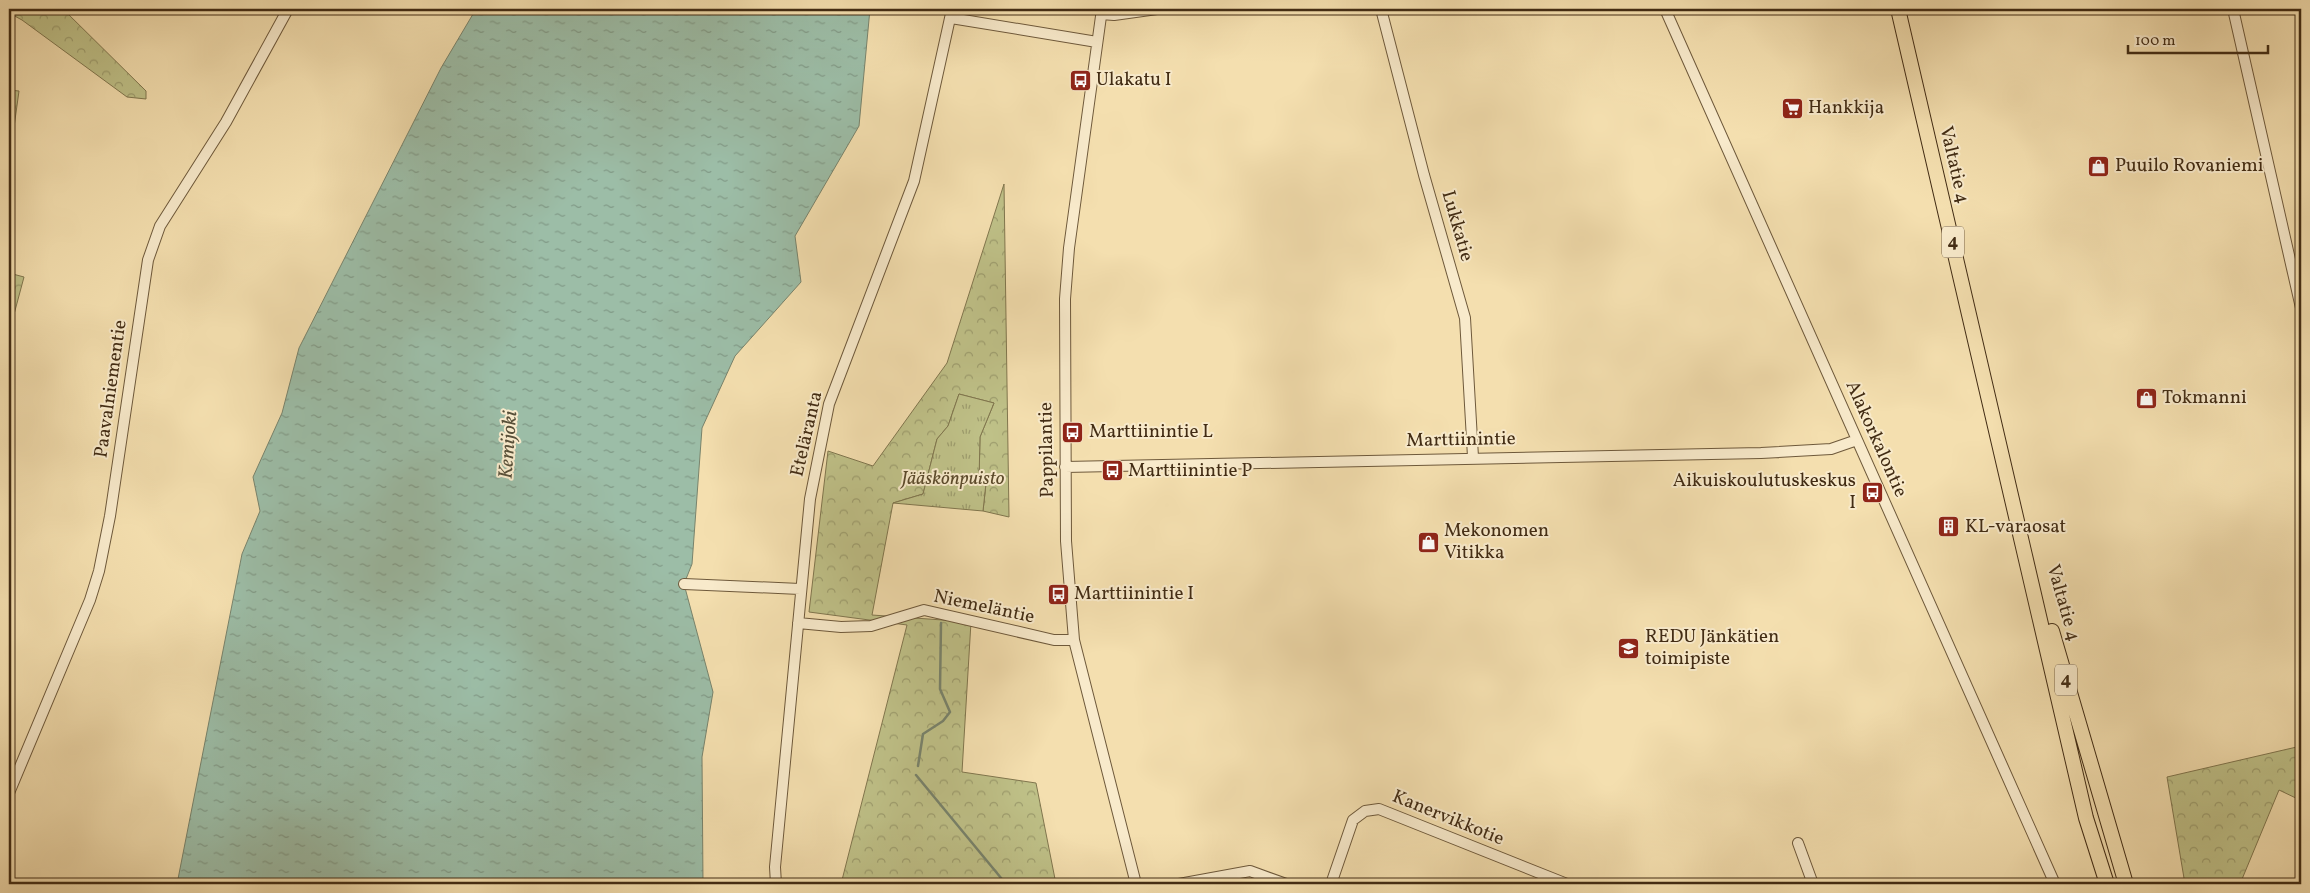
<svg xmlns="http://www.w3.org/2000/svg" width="2310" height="893" font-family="Vollkorn,serif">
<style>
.forest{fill:url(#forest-crowns);stroke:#80764e}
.park{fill:url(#park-tufts);stroke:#80764e}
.water{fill:url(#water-ripples);stroke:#78836c}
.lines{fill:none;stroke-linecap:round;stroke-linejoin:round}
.stream{stroke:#78836c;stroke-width:2.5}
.minor-casing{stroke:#6e593b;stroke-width:12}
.highway-casing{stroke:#422c14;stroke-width:16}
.minor{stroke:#f8eacb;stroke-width:10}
.highway{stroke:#f4dfaf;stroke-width:14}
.labels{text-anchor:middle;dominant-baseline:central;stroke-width:4;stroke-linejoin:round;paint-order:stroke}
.shield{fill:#f8eacb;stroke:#79654b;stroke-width:1}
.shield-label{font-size:18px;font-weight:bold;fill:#422c14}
.poi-label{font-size:19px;fill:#422c14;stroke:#f8eacb;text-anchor:start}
.street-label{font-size:19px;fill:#422c14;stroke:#f8eacb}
.park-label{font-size:19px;font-style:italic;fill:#5b4a2b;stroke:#f8eacb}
.water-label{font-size:20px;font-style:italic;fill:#585039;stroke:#f8eacb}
</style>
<defs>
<pattern id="forest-crowns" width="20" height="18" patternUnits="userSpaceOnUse" patternTransform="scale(1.25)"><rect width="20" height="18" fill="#bfc188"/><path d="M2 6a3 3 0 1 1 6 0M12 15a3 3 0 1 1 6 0" fill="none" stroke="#9d9d6e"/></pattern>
<pattern id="park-tufts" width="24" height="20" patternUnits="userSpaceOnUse" patternTransform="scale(1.25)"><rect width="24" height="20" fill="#bfc188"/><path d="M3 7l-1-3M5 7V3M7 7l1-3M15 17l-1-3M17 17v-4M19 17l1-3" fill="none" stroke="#9d9d6e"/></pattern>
<pattern id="water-ripples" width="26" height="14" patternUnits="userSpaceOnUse" patternTransform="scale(1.25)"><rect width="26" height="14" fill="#9cbda7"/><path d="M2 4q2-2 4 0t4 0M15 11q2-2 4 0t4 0" fill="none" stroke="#819a87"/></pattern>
</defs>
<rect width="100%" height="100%" fill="#f4dfaf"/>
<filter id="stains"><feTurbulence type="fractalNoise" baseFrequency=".004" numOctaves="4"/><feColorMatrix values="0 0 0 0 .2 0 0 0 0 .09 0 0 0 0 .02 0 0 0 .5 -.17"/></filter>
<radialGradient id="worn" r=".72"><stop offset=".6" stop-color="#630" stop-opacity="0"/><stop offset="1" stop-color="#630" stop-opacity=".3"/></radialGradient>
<!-- forest -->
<path class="forest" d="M 9,9 L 63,9 L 146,91 L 146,99 L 127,97 L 22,20 L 9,13 Z
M 9,90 L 19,91 L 9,163 Z
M 1004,184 L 1009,517 L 983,511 L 986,484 L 979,482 L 980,437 L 994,403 L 959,394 L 948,426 L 937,439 L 923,494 L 893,503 L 872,615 L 971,622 L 962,772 L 1036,783 L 1056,884 L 841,884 L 907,625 L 809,612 L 828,451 L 873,466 L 947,363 Z
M 9,273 L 24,277 L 9,333 Z
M 2301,746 L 2300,800 L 2279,790 L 2240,884 L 2185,884 L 2167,777 Z"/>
<!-- park -->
<path class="park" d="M 959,394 L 994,403 L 980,437 L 979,481 L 986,483 L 983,511 L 893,503 L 923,494 L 937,439 L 948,426 Z"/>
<!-- water -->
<path class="water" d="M 476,9 L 870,9 L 859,126 L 795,236 L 801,282 L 735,356 L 702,428 L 692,564 L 684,584 L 713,692 L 702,757 L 703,884 L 177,884 L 242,554 L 260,511 L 253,477 L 282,413 L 299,348 L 441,68 Z"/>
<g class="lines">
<!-- stream -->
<path class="stream" d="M 918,766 L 923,734 L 943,721 L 950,712 L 940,689 L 941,623
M 916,775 L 1006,884"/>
<defs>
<path id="minor" d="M 1102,9 L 1069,248 L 1065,299 L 1066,541 L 1074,640 L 1136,884
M 1381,9 L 1424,175 L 1465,318 L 1473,457
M 1665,9 L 2055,884
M 2233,9 L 2301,308
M 1101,14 L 1114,15 L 1157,9
M 951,18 L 1097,42
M 1065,467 L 1761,453 L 1831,449 L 1857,440
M 684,584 L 800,589
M 798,623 L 841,627 L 871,626 L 924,610 L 1054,640 L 1074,640
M 9,793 L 90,600 L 99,571 L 110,516 L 148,260 L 160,226 L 226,122 L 288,9
M 1798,843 L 1813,884
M 776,884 L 775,867 L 810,499 L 829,404 L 914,181 L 952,9
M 1179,884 L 1250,871 L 1286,884
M 1331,884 L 1353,820 L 1365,811 L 1379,809 L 1567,884"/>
<path id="highway" d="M 1898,9 L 2086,818 L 2107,884
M 2052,631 L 2126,884"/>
</defs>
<!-- minor casing -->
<use href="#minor" class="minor-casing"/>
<!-- highway casing -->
<use href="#highway" class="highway-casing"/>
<!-- minor -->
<use href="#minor" class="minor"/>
<!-- highway -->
<use href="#highway" class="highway"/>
</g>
<!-- icons -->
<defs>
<symbol id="bus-square" viewBox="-11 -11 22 22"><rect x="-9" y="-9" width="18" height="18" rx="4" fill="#8f2418" stroke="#f8eacb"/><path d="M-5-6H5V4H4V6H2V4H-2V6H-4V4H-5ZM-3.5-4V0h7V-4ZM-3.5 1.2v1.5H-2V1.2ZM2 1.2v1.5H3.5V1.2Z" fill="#fff"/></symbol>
<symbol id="supermarket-square" viewBox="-11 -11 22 22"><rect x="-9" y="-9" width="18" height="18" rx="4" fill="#8f2418" stroke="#f8eacb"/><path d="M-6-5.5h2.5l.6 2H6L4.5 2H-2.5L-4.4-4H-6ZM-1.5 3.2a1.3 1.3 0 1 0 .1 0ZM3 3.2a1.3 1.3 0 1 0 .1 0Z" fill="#fff"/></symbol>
<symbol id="shop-square" viewBox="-11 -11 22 22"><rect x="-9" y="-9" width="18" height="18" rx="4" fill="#8f2418" stroke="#f8eacb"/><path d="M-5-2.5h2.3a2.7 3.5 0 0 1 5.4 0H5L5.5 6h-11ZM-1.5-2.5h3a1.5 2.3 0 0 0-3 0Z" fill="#fff"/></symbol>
<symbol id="building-square" viewBox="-11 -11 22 22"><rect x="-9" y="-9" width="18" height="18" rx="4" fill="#8f2418" stroke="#f8eacb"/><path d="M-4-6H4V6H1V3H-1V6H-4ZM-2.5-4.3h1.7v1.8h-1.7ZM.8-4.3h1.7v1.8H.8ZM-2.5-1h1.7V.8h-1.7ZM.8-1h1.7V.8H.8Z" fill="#fff"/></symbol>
<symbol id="school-square" viewBox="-11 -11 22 22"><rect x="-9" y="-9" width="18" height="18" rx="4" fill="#8f2418" stroke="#f8eacb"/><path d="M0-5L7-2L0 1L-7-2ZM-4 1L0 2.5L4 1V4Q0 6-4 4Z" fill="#fff"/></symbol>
</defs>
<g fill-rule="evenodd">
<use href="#bus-square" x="1068" y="68" width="25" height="25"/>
<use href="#supermarket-square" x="1780" y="96" width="25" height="25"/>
<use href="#shop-square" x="2086" y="154" width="25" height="25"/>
<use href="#shop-square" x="2134" y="386" width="25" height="25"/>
<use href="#bus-square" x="1060" y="420" width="25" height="25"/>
<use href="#bus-square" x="1100" y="458" width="25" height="25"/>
<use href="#bus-square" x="1860" y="480" width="25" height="25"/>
<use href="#building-square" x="1936" y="514" width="25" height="25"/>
<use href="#shop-square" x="1416" y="530" width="25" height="25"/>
<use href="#bus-square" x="1046" y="582" width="25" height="25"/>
<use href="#school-square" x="1616" y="636" width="25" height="25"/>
</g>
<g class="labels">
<!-- shield labels -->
<g class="shield">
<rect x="1942" y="226.5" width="22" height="31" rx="4"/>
<rect x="2055" y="664.5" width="22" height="31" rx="4"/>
</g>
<g class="shield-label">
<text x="1953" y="242">4</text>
<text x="2066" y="680">4</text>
</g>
<!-- poi labels -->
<g class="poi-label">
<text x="1096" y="80">Ulakatu I</text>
<text x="1808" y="108">Hankkija</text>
<text x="2115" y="166">Puuilo Rovaniemi</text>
<text x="2162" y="398">Tokmanni</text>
<text x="1089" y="432">Marttiinintie L</text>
<text x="1128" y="471">Marttiinintie P</text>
<text x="1856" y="481" text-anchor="end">Aikuiskoulutuskeskus<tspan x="1856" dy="22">I</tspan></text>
<text x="1965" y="527">KL-varaosat</text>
<text x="1444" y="531">Mekonomen<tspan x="1444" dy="22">Vitikka</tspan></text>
<text x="1074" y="594">Marttiinintie I</text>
<text x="1645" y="637">REDU Jänkätien<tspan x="1645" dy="22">toimipiste</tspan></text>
</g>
<!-- street labels -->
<g class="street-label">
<text transform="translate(1954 165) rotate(77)">Valtatie 4</text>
<text transform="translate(1457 226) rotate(74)">Lukkatie</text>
<text transform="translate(111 389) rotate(-82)">Paavalniementie</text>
<text transform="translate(807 434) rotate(-77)">Eteläranta</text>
<text transform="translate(1876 439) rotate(66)">Alakorkalontie</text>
<text transform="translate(1461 440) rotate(-1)">Marttiinintie</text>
<text transform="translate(1047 450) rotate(-91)">Pappilantie</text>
<text transform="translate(2063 603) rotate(74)">Valtatie 4</text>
<text transform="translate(984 607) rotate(12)">Niemeläntie</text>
<text transform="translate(1448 818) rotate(22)">Kanervikkotie</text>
</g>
<!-- park labels -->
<g class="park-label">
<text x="953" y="479">Jääskönpuisto</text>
</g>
<!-- water labels -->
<g class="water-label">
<text transform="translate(509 445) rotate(-86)">Kemijoki</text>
</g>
</g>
<!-- margin -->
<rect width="2310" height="893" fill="none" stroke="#f4dfaf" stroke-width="30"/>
<rect x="10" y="10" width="2290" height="873" fill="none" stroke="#422c14" stroke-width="2.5"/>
<rect x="15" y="15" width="2280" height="863" fill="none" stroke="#422c14"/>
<!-- scale -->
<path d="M2128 45v8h140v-8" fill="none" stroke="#422c14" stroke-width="2.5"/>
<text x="2135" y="45" font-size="15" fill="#422c14" stroke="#f8eacb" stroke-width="4" paint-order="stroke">100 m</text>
<rect width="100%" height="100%" filter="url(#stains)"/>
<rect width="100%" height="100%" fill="url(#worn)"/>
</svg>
